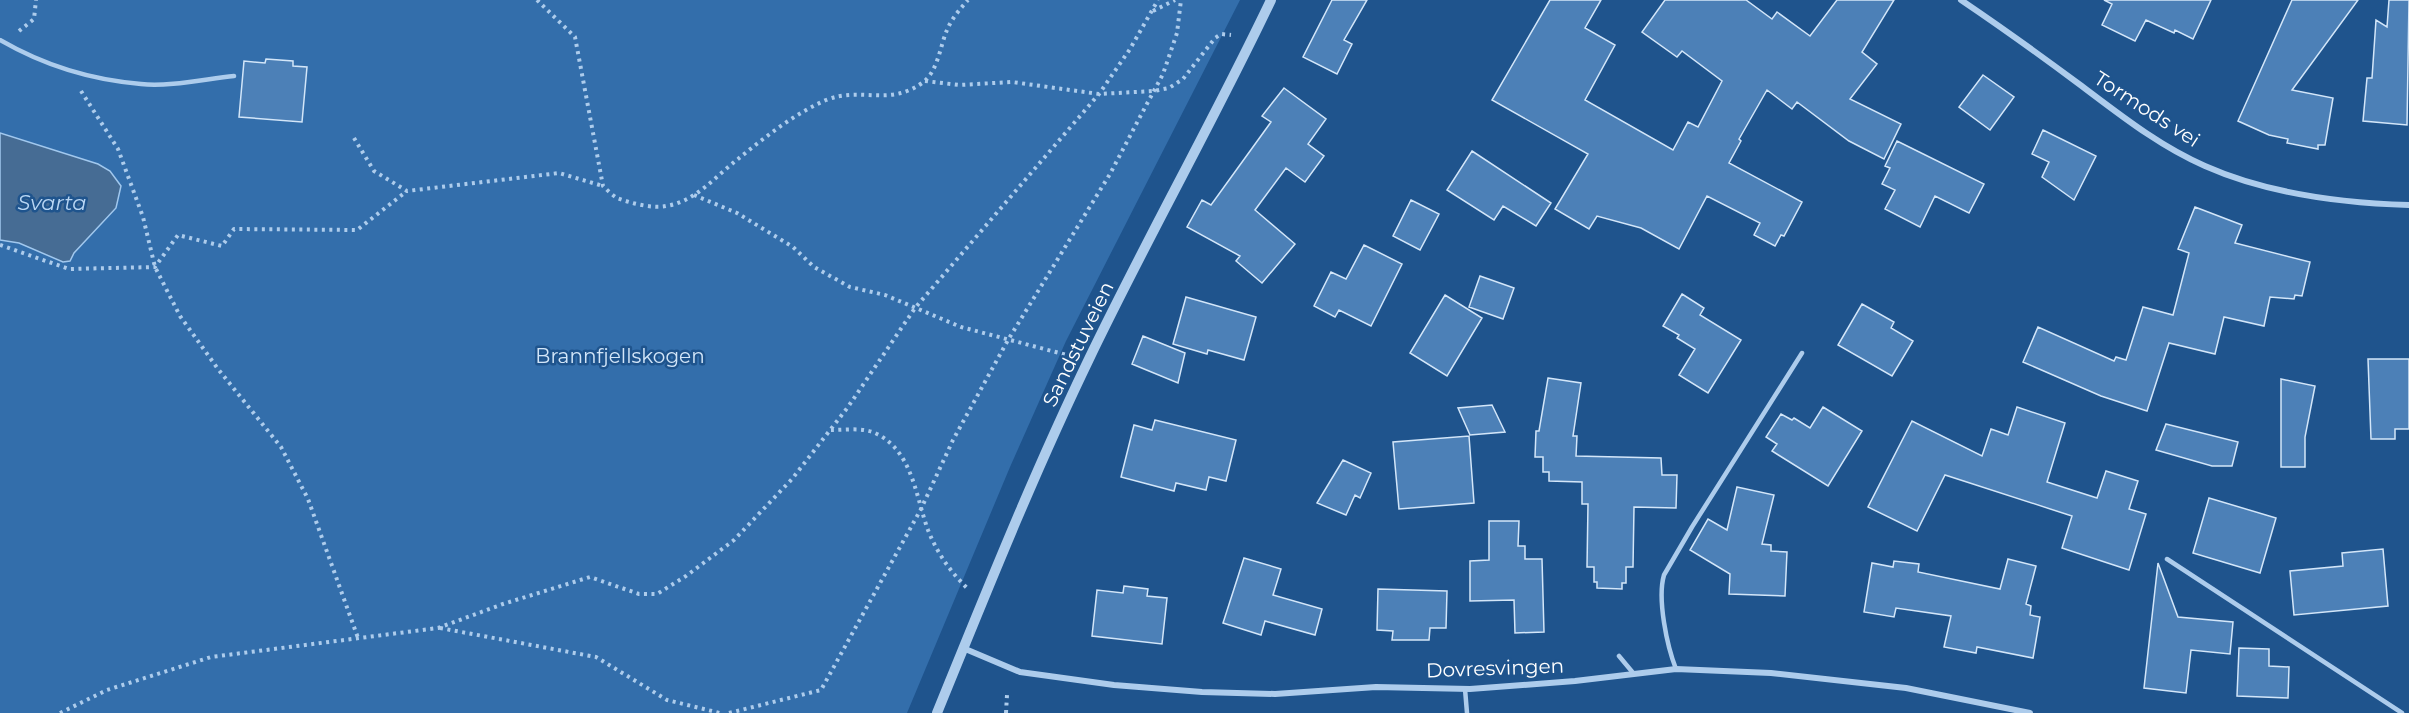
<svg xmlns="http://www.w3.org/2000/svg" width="2409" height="713" font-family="Montserrat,sans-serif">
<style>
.green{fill:#336eab}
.water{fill:#466c94;stroke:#a1c8ee;stroke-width:1.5}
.building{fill:#4c80b7;stroke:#d3e6f9;stroke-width:1.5}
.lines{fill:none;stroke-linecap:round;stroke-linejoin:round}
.path{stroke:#adccec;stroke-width:4;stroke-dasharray:3 4.5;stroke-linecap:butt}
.service{stroke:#adccec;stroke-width:4.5}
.minor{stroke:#adccec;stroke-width:6}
.tertiary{stroke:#adccec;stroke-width:10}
.labels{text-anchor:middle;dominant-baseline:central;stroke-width:5;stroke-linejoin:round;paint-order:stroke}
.street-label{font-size:20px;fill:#fff;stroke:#1f548d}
.park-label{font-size:20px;fill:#d3e6f9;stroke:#1f548d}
.water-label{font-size:21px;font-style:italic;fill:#b9d6f3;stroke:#1f548d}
</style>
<rect width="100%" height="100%" fill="#1f548d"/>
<!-- green -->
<path class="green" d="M 0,0 L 1240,0 L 1066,341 L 1010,467 L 907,713 L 0,713 L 0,240 L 19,243 L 49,255 L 74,253 L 116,208 L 98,164 L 0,133 Z"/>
<!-- water -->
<path class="water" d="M 0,133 L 98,164 L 110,171 L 121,186 L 116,208 L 74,253 L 70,261 L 63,262 L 19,243 L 0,240 Z"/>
<!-- building -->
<path class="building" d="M 1332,0 L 1367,0 L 1344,40 L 1352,44 L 1337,74 L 1303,57 Z
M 1550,0 L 1601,0 L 1585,28 L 1615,45 L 1585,100 L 1673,150 L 1688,122 L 1698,127 L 1722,81 L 1682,51 L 1677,57 L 1642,32 L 1665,0 L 1746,0 L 1772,19 L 1777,12 L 1810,36 L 1837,0 L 1894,0 L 1862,52 L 1877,64 L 1850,99 L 1901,124 L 1884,159 L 1849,141 L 1797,102 L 1792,109 L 1767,90 L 1739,139 L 1741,141 L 1729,163 L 1802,202 L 1784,236 L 1781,235 L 1775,246 L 1754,235 L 1760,223 L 1707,196 L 1679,249 L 1641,228 L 1597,216 L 1589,229 L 1555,209 L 1588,154 L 1492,100 Z
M 2104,0 L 2211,0 L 2193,39 L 2175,30 L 2174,33 L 2146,20 L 2135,41 L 2102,25 L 2112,4 Z
M 2292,0 L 2358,0 L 2292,90 L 2333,98 L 2325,145 L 2318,145 L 2318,149 L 2287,143 L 2288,139 L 2269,135 L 2238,121 Z
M 2389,0 L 2409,0 L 2407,125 L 2363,121 L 2367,78 L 2372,78 L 2376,20 L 2387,27 Z
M 266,59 L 293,61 L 293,66 L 307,67 L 302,122 L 239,117 L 244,61 L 265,63 Z
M 1983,75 L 2014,97 L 1990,130 L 1959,107 Z
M 1284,88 L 1326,119 L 1308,144 L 1324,156 L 1305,182 L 1286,168 L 1255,210 L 1295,244 L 1262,283 L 1236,261 L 1240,256 L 1187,227 L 1202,200 L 1211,205 L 1271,122 L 1262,116 Z
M 2043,130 L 2096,156 L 2074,200 L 2042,177 L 2049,162 L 2032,154 Z
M 1897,141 L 1984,184 L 1969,213 L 1935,196 L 1920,227 L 1885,209 L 1895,190 L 1882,184 L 1890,168 L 1885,166 Z
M 1472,151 L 1551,203 L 1536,226 L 1503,206 L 1494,220 L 1447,190 Z
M 1411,200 L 1439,214 L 1420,250 L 1393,236 Z
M 2195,207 L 2242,225 L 2235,243 L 2310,262 L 2302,296 L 2295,295 L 2294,299 L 2270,297 L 2264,326 L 2224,317 L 2215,354 L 2169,343 L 2147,411 L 2101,396 L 2023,362 L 2038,327 L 2114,361 L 2116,357 L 2126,360 L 2143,307 L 2173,315 L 2189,253 L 2178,249 Z
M 1364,245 L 1402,264 L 1371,326 L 1339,310 L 1335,317 L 1314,306 L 1331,272 L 1346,279 Z
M 1480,276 L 1514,288 L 1503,319 L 1469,307 Z
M 1682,294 L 1704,308 L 1700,315 L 1741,340 L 1708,393 L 1679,375 L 1695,349 L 1677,338 L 1679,335 L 1663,326 Z
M 1445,295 L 1482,318 L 1447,376 L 1410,353 Z
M 1186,297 L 1256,317 L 1244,360 L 1208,350 L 1207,354 L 1173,344 Z
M 1862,304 L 1894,322 L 1891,328 L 1913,341 L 1892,376 L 1838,345 Z
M 1143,336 L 1185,353 L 1178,383 L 1132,364 Z
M 2368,359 L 2409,359 L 2409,429 L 2395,429 L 2395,439 L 2371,439 Z
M 1548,378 L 1581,383 L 1573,436 L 1577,436 L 1576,456 L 1661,458 L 1662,475 L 1677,475 L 1676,508 L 1634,507 L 1633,567 L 1626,567 L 1626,583 L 1622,583 L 1622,589 L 1597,588 L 1597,582 L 1594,582 L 1594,567 L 1587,567 L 1588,504 L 1582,504 L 1582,482 L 1549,481 L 1549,472 L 1543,472 L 1543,457 L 1535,457 L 1536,431 L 1539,431 Z
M 2281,379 L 2315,386 L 2305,437 L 2305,467 L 2281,467 Z
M 1492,405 L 1505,432 L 1470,435 L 1458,408 Z
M 1823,407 L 1862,431 L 1828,486 L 1772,451 L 1777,444 L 1766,437 L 1781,414 L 1792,420 L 1794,418 L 1810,428 Z
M 2017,407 L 2065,423 L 2047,482 L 2097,498 L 2106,471 L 2138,481 L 2129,509 L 2146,514 L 2129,570 L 2062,548 L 2072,516 L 1945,475 L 1917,531 L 1868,507 L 1912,421 L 1982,456 L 1991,429 L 2008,435 Z
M 1155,420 L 1236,440 L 1226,481 L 1209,477 L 1206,490 L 1176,483 L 1174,491 L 1121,477 L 1134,425 L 1152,430 Z
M 2166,424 L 2238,442 L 2232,466 L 2212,466 L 2156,450 Z
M 1469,436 L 1474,503 L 1399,509 L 1393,442 Z
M 1343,460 L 1371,473 L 1360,498 L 1355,495 L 1346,515 L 1317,503 Z
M 1737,487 L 1774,495 L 1762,544 L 1771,545 L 1771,551 L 1787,552 L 1785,596 L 1729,594 L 1730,574 L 1690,550 L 1708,519 L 1727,530 Z
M 2209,498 L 2276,518 L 2260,573 L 2193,553 Z
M 1489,521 L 1519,521 L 1518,546 L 1525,546 L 1525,559 L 1542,559 L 1544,632 L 1515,633 L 1514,600 L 1470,601 L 1470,561 L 1489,560 Z
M 2383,549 L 2388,606 L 2294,615 L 2290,571 L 2343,566 L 2342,553 Z
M 1244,558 L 1281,569 L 1273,595 L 1322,609 L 1315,635 L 1265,621 L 1261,635 L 1223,623 Z
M 2008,559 L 2036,566 L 2026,604 L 2031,606 L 2030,615 L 2040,617 L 2033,658 L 1977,647 L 1976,653 L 1944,647 L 1951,616 L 1896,608 L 1894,617 L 1864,612 L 1872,563 L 1893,567 L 1894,561 L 1919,564 L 1918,572 L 2000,589 Z
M 2158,563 L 2178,617 L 2233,622 L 2230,654 L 2191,650 L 2186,693 L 2144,688 Z
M 1124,586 L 1148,589 L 1147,596 L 1167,598 L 1162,644 L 1092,636 L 1097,590 L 1123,593 Z
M 1378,589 L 1447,591 L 1446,628 L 1430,628 L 1429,640 L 1392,640 L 1393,631 L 1377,630 Z
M 2239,648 L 2269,649 L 2269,666 L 2289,667 L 2288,698 L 2237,696 Z"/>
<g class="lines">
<!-- path -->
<path class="path" d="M 537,0 L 575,37 L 603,186 C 607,190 612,195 617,198 C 630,203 653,209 666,206 C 695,202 716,176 738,159 C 765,137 794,114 826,100 C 861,86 888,107 922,83 C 938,72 940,46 947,30 C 952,18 960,9 968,0
M 1153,11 L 1175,0
M 19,31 L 34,19 L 36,0
M 925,81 L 959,85 L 1012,82 L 1099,94 L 1154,91 L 1169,88 L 1183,79 L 1215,38 L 1221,34 L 1231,35
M 81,91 L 118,149 L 143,217 L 155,267 L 180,316 L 218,369 L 281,447 L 308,499 L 358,638
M 354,138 L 374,171 L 407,191 L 559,173 L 603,186
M 694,195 L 737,213 L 793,247 L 814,267 L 850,287 L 885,295 L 961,327 L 1067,355
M 0,245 L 69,269 L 155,267 L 178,235 L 222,246 L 234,229 L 357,230 L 407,191
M 831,430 C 846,430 864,427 877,434 C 913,452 916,498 928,530 C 937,553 950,571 967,588
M 440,628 L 596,657 L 667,700 L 720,713
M 60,713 L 107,690 L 211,657 L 438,628 L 503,604 L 590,577 L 639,594 L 657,594 L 686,576 L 734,540 L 792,479 L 848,407 L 915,308 L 1099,94 L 1130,49 L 1158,0
M 729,713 L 821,690 L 921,509 L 953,440 L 1008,340 L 1110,174 L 1141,115 L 1163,74 L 1177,33 L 1181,0
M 1006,713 L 1007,695"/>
<!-- service -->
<path class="service" d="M 0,40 C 43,65 92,80 141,84 C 169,87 205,79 234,76
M 2167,559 L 2402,713
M 1619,656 L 1634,674
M 1676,669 C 1667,646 1657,599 1664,575 L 1692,527 L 1802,353
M 1465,689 L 1467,713"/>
<!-- minor -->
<path class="minor" d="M 1961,0 C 2001,27 2040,55 2079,84 C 2119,114 2159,146 2205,166 C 2268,194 2341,203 2409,205
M 963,648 L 1020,672 L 1114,685 L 1202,692 L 1275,694 L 1376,687 L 1470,689 L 1575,681 L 1676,669 L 1771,673 L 1906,688 L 2030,713"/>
<!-- tertiary -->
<path class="tertiary" d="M 937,713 C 985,595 1033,475 1089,359 C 1147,238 1213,122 1271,0"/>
</g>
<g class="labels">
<!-- street labels -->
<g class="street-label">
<text transform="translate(2147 109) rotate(33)">Tormods vei</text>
<text transform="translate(1078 344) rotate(-64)">Sandstuveien</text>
<text transform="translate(1495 668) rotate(-2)">Dovresvingen</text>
</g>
<!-- park labels -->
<g class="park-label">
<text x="620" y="356">Brannfjellskogen</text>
</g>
<!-- water labels -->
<g class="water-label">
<text x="52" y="202">Svarta</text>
</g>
</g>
</svg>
